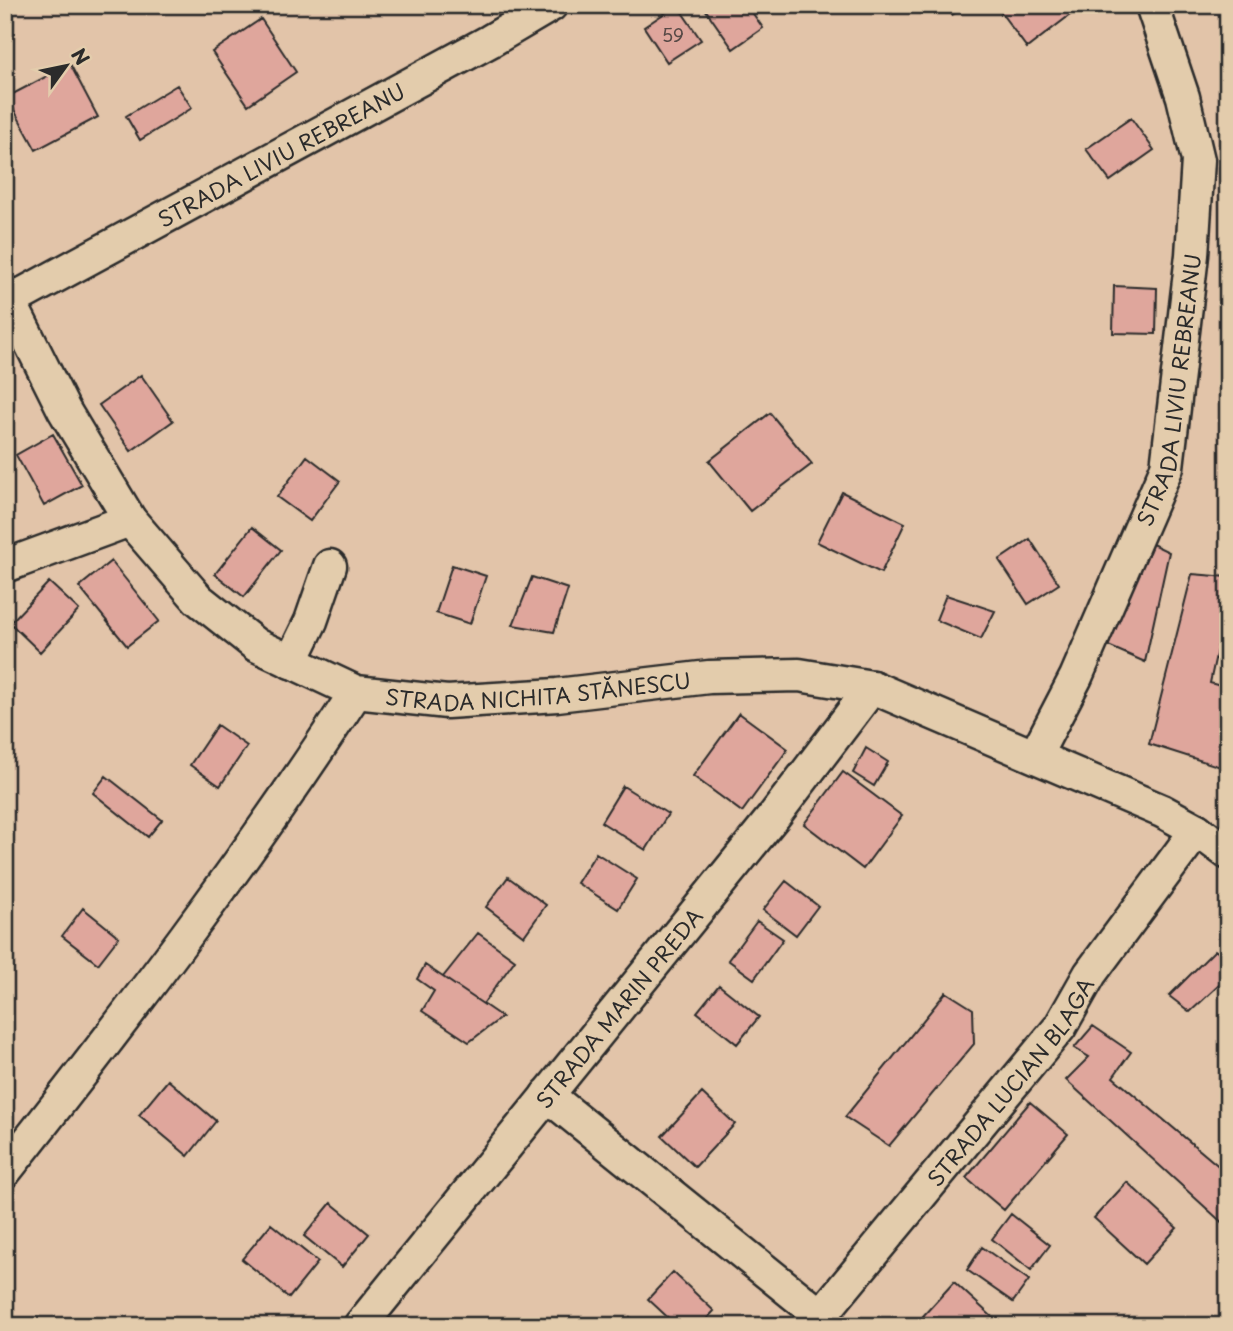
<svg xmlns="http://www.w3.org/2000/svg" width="1233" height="1331" font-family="'Playpen Sans',sans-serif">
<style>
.building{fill:#dfa69c;stroke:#2b2b2b;stroke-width:2}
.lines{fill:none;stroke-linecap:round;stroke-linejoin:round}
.minor-casing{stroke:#2b2b2b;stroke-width:37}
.minor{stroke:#e3ccac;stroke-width:32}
.labels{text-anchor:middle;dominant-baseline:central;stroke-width:5;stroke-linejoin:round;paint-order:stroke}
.number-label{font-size:18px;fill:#584a47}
.street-label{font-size:21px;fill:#2b2b2b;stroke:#e3ccac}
</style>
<rect width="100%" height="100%" fill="#e2c4a9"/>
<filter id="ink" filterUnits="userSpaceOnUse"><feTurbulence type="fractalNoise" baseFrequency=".0143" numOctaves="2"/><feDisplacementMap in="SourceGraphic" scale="14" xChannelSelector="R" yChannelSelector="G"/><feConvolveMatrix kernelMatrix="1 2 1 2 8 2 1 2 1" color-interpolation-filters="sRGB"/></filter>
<g filter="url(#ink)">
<!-- building -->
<path class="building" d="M 677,5 L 701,40 L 667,62 L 644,27 Z
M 747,5 L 763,28 L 733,49 L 703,6 Z
M 946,5 L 969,5 L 952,15 Z
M 1006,5 L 1077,5 L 1079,8 L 1027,48 L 999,10 Z
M 261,19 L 296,72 L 248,105 L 212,52 Z
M 70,64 L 98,117 L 36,150 L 7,97 Z
M 177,85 L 192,108 L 140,140 L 126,116 Z
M 1131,118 L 1154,150 L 1110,181 L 1086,149 Z
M 1114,286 L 1157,288 L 1156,334 L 1113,333 Z
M 141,375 L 173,421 L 131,451 L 99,405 Z
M 770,413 L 812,464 L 750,511 L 709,461 Z
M 53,434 L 82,485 L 44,506 L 16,455 Z
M 307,456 L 340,481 L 310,521 L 277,497 Z
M 842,492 L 905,523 L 881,573 L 817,542 Z
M 252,527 L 281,550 L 244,597 L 215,574 Z
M 1030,539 L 1059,584 L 1028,604 L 999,560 Z
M 1146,541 L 1169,552 L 1145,662 L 1106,645 Z
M 111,561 L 159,621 L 127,646 L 79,587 Z
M 452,565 L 486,576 L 470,624 L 436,613 Z
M 1192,574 L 1228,577 L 1228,598 L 1210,683 L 1228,688 L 1227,769 L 1149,744 Z
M 532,577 L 568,589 L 554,632 L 513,625 Z
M 49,582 L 79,610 L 40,652 L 10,623 Z
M 946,595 L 995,611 L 981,639 L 936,620 Z
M 739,713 L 788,749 L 742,812 L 693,776 Z
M 217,725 L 247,746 L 220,786 L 190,765 Z
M 866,748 L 888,762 L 874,786 L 853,773 Z
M 843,772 L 902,816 L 863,869 L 804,824 Z
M 106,776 L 162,820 L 148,837 L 93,793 Z
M 623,786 L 668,814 L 646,850 L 601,822 Z
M 596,853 L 637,879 L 618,909 L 577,883 Z
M 508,877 L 546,905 L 524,936 L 486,907 Z
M 786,881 L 818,906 L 796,935 L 763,910 Z
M 83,908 L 119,937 L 98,964 L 62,936 Z
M 757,921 L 783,939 L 754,979 L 728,960 Z
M 478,933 L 515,960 L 483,1004 L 443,977 Z
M 1215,950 L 1228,960 L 1228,992 L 1219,985 L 1190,1012 L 1169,996 Z
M 425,965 L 483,1004 L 502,1017 L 469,1042 L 422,1011 L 434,991 L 417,979 Z
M 719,985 L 759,1017 L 737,1044 L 697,1012 Z
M 946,992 L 973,1009 L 974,1044 L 889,1146 L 845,1117 Z
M 1093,1026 L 1131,1052 L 1113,1077 L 1228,1174 L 1228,1228 L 1066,1080 L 1089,1057 L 1074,1048 Z
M 168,1080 L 216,1121 L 188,1156 L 139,1115 Z
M 702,1093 L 735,1124 L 695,1167 L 662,1136 Z
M 1030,1102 L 1068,1134 L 1004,1210 L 966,1178 Z
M 1127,1182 L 1177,1228 L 1144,1264 L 1094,1218 Z
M 331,1203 L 369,1234 L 342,1267 L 304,1236 Z
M 1011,1214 L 1050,1245 L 1031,1270 L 992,1239 Z
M 271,1224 L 318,1262 L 289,1298 L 242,1259 Z
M 982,1247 L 1029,1280 L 1013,1302 L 967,1270 Z
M 673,1272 L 714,1311 L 700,1326 L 677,1326 L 648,1299 Z
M 954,1282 L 1001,1325 L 1000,1326 L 933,1326 L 923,1316 Z
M 630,1317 L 641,1326 L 624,1326 Z"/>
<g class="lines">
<defs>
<g id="minor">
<path id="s1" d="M 5,292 L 64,410 L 130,520 L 198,599 L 256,645 L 356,692 L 447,702 L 557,695 L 709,677 L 799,675 L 872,687 L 1162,811 L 1197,830 L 1228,853"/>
<path id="s2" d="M 10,301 L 490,41 L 551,5"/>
<path d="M 5,566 L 130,520"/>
<path d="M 291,662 L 311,621 L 330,566"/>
<path id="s3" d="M 1035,756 L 1076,677 L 1167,467 L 1192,255 L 1198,160 L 1183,97 L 1152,5"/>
<path d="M 547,1095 L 820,1315"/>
<path d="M 5,1171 C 128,1016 248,858 356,692"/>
<path id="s4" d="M 360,1326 L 774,816 L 872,687"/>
<path id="s5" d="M 812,1326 L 1060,1027 L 1090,974 L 1197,830"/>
</g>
</defs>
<!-- minor casing -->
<use href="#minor" class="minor-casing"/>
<!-- minor -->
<use href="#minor" class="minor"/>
</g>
</g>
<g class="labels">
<!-- number labels -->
<g class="number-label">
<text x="673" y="34">59</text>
</g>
<!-- street labels -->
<g class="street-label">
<text stroke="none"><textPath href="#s2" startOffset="308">STRADA LIVIU REBREANU</textPath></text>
<text stroke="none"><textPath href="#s3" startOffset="394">STRADA LIVIU REBREANU</textPath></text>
<text stroke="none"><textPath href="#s1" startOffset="732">STRADA NICHITA STĂNESCU</textPath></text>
<text stroke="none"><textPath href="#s4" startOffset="410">STRADA MARIN PREDA</textPath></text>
<text stroke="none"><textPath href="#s5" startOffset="315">STRADA LUCIAN BLAGA</textPath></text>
</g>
</g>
<!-- margin -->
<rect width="1233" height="1331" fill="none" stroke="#e3ccac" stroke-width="28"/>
<rect x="14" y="14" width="1205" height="1303" fill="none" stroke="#2b2b2b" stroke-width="2.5" filter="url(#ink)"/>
<!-- north arrow -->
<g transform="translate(66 66) rotate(57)" stroke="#e3ccac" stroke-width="5" paint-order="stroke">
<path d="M0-5L12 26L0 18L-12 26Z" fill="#2b2b2b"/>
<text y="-10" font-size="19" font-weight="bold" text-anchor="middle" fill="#2b2b2b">N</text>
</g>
</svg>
